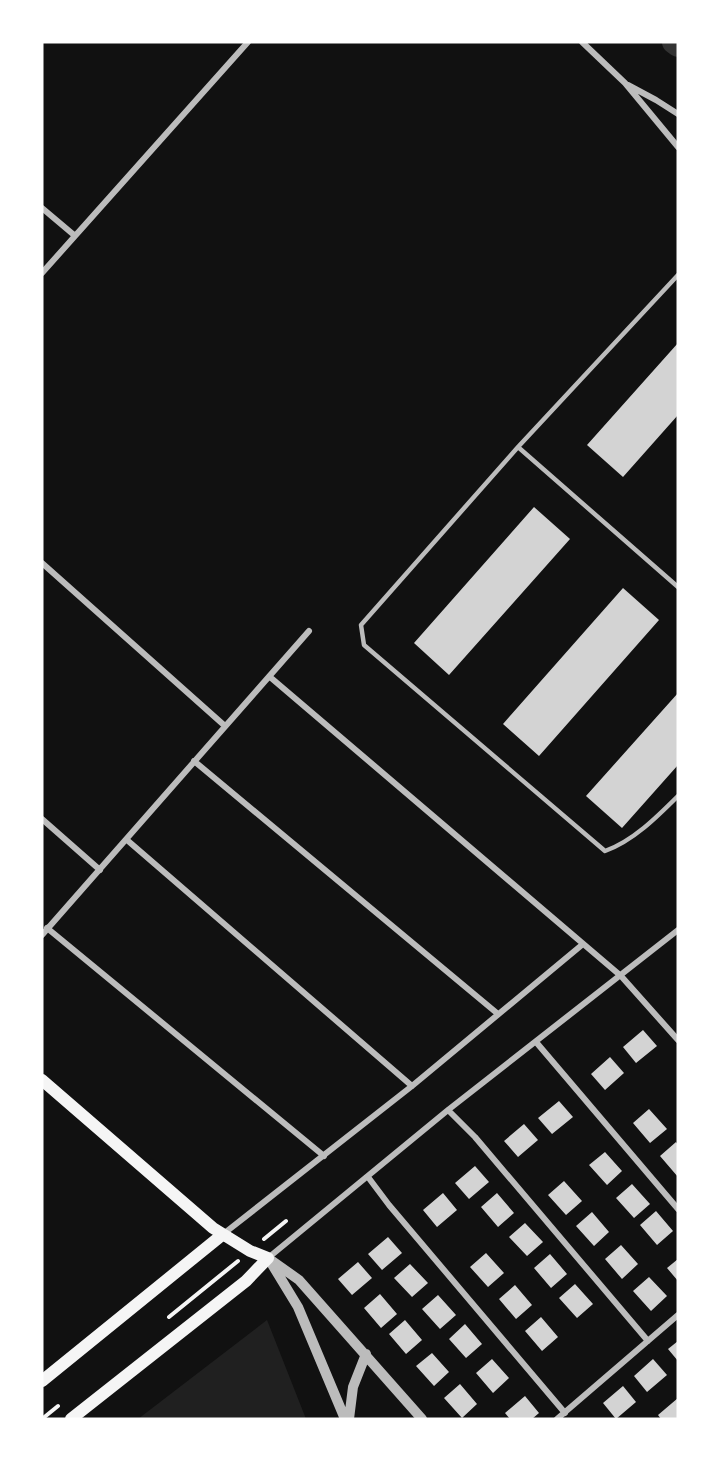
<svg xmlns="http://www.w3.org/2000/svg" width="720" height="1461" font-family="'Sofia Sans Condensed',sans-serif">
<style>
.green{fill:#202020}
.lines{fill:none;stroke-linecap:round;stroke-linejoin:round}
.canal{stroke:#333;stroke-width:24}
.building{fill:#d3d3d3}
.path{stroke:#f5f5f5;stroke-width:4}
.service{stroke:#bcbcbc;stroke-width:4.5}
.minor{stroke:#bcbcbc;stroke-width:6}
.tertiary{stroke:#bcbcbc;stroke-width:10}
.secondary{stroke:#f5f5f5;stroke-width:12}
</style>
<rect width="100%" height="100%" fill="#111"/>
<!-- green -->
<path class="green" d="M 267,1320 L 306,1419 L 138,1419 Z"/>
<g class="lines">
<!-- canal -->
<path class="canal" d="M 674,42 L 678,45"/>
</g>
<!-- building -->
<path class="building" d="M 678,343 L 678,415 L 623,477 L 587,445 Z
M 534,507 L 570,539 L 449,675 L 414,643 Z
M 623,588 L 659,620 L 539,756 L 503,724 Z
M 678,693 L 678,765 L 622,828 L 586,796 Z
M 643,1030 L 657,1046 L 636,1063 L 623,1047 Z
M 610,1057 L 624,1073 L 605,1090 L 591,1074 Z
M 559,1101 L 573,1117 L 552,1134 L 538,1118 Z
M 649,1109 L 667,1129 L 650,1143 L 633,1123 Z
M 524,1124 L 538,1140 L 518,1157 L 504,1141 Z
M 676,1142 L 678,1145 L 678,1177 L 660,1156 Z
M 605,1152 L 622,1171 L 607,1185 L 589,1165 Z
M 475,1166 L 489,1182 L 469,1199 L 455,1183 Z
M 564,1181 L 582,1201 L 566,1215 L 548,1195 Z
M 632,1184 L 650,1204 L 634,1218 L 616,1198 Z
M 443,1193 L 457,1210 L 437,1227 L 423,1210 Z
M 497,1193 L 514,1213 L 498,1227 L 481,1207 Z
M 656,1211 L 673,1231 L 657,1245 L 640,1225 Z
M 592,1212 L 609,1232 L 594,1246 L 576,1226 Z
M 525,1223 L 543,1242 L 527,1256 L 509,1237 Z
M 388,1237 L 402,1253 L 382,1270 L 368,1254 Z
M 621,1245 L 638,1264 L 622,1279 L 605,1259 Z
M 486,1253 L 504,1273 L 488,1287 L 470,1267 Z
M 550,1254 L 567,1274 L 551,1288 L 534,1268 Z
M 678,1259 L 678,1281 L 667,1268 Z
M 358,1262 L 372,1278 L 352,1295 L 338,1279 Z
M 410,1264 L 428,1283 L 412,1297 L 394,1278 Z
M 649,1277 L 667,1296 L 651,1311 L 633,1291 Z
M 575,1284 L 593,1304 L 577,1318 L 559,1298 Z
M 515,1285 L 532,1305 L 516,1319 L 499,1299 Z
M 380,1294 L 397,1314 L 381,1328 L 364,1308 Z
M 438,1295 L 456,1315 L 440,1329 L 422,1309 Z
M 541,1317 L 558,1337 L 542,1351 L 525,1331 Z
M 405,1320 L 422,1340 L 406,1354 L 389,1334 Z
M 465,1324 L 482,1344 L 466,1358 L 449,1339 Z
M 678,1341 L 678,1361 L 668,1349 Z
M 432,1353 L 449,1372 L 434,1386 L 416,1366 Z
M 492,1359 L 509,1378 L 493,1393 L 476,1373 Z
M 653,1359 L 667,1375 L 647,1392 L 634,1376 Z
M 460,1384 L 477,1404 L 462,1418 L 444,1398 Z
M 623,1386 L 636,1402 L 616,1419 L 603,1403 Z
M 525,1396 L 539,1413 L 532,1419 L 510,1419 L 505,1413 Z
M 678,1398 L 678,1419 L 661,1419 L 658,1415 Z"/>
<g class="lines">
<!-- path -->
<path class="path" d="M 264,1239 L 286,1221
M 169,1317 L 238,1261
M 42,1419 L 58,1406"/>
<!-- service -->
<path class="service" d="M 678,275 L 518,447 L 361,625 L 364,645 L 605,851 C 633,841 657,817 678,796
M 518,447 L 678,587"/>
<!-- minor -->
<path class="minor" d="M 582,42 L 625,83 L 678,147
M 628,85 L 656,100 L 678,114
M 42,208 L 74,235
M 42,273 L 248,42
M 42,563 L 225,726
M 270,677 L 621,976 L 678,1040
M 194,761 L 498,1014
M 42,819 L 100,870
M 127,840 L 412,1086
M 47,928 L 324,1156
M 42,935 L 309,631
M 536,1042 L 678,1209
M 448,1110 L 475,1137 L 648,1341
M 368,1177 L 389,1205 L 565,1413
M 222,1235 L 412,1086 L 583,944
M 268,1258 L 448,1110 L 678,930
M 557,1419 L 678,1315"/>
<!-- tertiary -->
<path class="tertiary" d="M 268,1258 L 299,1280 L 422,1419
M 270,1261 L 298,1307 L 345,1419
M 349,1419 L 353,1387 L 366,1354"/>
<!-- secondary -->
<path class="secondary" d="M 42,1080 L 213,1228 L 250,1251 L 268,1258 L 246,1281 L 71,1419
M 42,1381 L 222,1235"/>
</g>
<!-- border -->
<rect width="720" height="1461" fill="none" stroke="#ffffff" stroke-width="87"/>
</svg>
